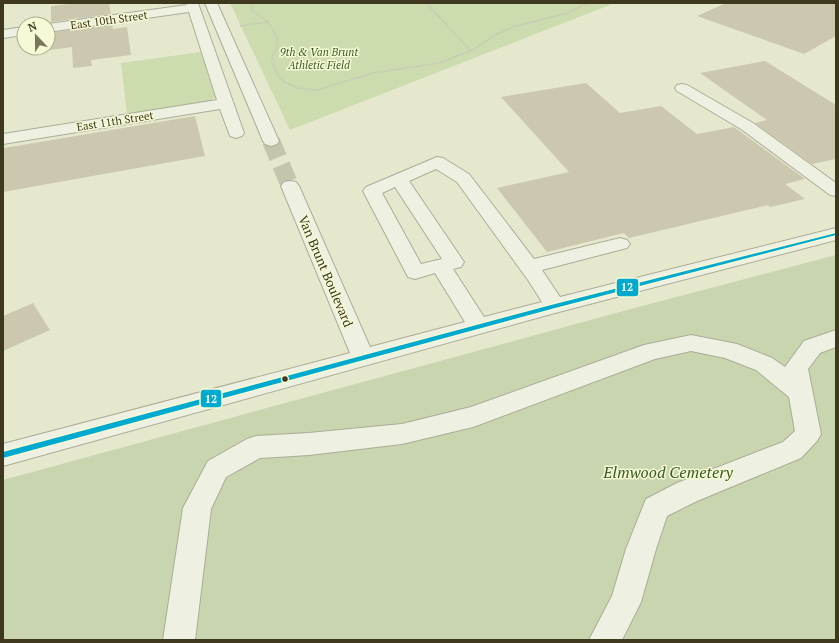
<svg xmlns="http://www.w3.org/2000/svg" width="839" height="643" font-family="'PT Serif',serif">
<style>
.green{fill:#ccdcaf}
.cemetery{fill:#c8d5af}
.building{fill:#cbc8af}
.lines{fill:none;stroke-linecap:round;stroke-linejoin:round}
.minor-tunnel{stroke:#c4c5ab;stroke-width:18;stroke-dasharray:18 8;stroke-linecap:butt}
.minor-casing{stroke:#acac97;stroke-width:2}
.path{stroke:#c7c7b7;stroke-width:1.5;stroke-dasharray:2 1;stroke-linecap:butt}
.minor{fill:#eef0e1;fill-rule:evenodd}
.bus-1-casing{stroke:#f6f9d5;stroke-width:3}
.bus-1{fill:#00a9ce;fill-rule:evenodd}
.bus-dot{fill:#3e391e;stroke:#f6f9d5;stroke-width:1.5}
.labels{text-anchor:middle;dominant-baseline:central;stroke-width:3;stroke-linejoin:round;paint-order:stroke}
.far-street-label{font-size:11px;fill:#3e391e;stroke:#f6f9d5}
.far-park-label{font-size:11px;font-style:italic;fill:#395c22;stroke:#f6f9d5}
.street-label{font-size:13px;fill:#3e391e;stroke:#f6f9d5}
.near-park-label{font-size:16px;font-style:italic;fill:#395c22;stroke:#f6f9d5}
.line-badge{stroke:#f6f9d5;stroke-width:1.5}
.badge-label{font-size:11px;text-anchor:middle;font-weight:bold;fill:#fff}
</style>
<rect width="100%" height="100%" fill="#e6e8ce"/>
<!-- green -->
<path class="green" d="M 230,3 L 615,3 L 290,130 Z
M 201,52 L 215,97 L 210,101 L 127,114 L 121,63 Z"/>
<!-- cemetery -->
<path class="cemetery" d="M 836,255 L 836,640 L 3,640 L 3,480 L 627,310 Z"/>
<!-- building -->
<path class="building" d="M 78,3 L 109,3 L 111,14 L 51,22 L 51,6 Z
M 726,3 L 836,3 L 836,36 L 804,54 L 697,16 Z
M 112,24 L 113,29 L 127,27 L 131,55 L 91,60 L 92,66 L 73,68 L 72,47 L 50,50 L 50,33 Z
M 765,61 L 836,105 L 836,159 L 812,164 L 755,123 L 767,120 L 700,73 Z
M 586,83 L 620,113 L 661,106 L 697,134 L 734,127 L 805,179 L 785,184 L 805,199 L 770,207 L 768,205 L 629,238 L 624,233 L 547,252 L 497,188 L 569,172 L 501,97 Z
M 195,116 L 205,156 L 3,192 L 4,148 Z
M 33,303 L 50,330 L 3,351 L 3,316 Z"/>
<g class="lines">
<!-- minor-tunnel -->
<path class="minor-tunnel" d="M 271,141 L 290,186"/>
<defs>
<path id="minor" d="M 186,3 L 198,3 L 244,133 L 242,136 L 236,138 L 230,136 L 220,109 L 3,144 L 3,134 L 217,100 L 189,12 L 48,32 L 48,24 L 187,5 Z
M 205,3 L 217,3 L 279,141 L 277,144 L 271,146 L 265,144 L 263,141 Z
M 24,27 L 24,35 L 3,38 L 3,30 Z
M 682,84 L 687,85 L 753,123 L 836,183 L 836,196 L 830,195 L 741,129 L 677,91 L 675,88 L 677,85 Z
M 437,157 L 443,158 L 469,174 L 534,259 L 620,238 L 627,240 L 630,244 L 627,248 L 542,270 L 560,297 L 836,228 L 836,240 L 555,313 L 3,466 L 3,444 L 350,353 L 281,186 L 284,182 L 290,181 L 296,182 L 299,186 L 370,347 L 465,322 L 435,273 L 415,279 L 408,277 L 363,191 L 366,187 ZM 436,169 L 457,182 L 528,280 L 542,302 L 484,317 L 453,269 L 461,267 L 464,262 L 409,181 ZM 395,187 L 442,259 L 421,264 L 382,193 Z
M 836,330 L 836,347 L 820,353 L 808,369 L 821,434 L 817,441 L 801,458 L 697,501 L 667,516 L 656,549 L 641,602 L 622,640 L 589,640 L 612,596 L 626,549 L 646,499 L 677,483 L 783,442 L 795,431 L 789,397 L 756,370 L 725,358 L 691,351 L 655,359 L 473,427 L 402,444 L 309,455 L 260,458 L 226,477 L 211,509 L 195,640 L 163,640 L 183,508 L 208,461 L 247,439 L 256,436 L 309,433 L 402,424 L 471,407 L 644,345 L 691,335 L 737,344 L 772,358 L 785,367 L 804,341 Z"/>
</defs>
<!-- minor casing -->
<use href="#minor" class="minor-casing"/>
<!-- path -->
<path class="path" d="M 252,3 L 252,9 L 255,13 L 268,22 L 277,37 L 277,48 L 272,56 L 272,62 L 278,76 L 283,81 L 297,88 L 317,90 L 373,73 L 439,63 L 473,50 L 493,36 L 513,27 L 567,13 L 588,3
M 426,3 L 471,51
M 240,26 L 268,22"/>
<!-- minor -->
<use href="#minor" class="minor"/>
<defs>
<path id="bus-1" d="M 836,233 L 836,235 L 555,308 L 3,458 L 3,452 L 555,304 Z"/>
</defs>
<!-- bus-1 casing -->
<use href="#bus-1" class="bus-1-casing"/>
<!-- bus-1 -->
<use href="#bus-1" class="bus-1"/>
</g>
<!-- markers -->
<circle class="bus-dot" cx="285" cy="379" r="3.5"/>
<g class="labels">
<!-- far-street labels -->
<g class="far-street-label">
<text transform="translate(109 20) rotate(-8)">East 10th Street</text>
<text transform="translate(115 121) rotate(-9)">East 11th Street</text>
</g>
<!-- far-park labels -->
<g class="far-park-label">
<text x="319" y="52">9th &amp; Van Brunt<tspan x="319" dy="13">Athletic Field</tspan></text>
</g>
<!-- street labels -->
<g class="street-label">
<text transform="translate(326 271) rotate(67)">Van Brunt Boulevard</text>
</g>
<!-- near-park labels -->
<g class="near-park-label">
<text x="668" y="472">Elmwood Cemetery</text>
</g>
</g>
<g class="line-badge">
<rect x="616" y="278" width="23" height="19" rx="4" fill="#00a9ce"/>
<rect x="200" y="389" width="22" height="19" rx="4" fill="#00a9ce"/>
</g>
<g class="badge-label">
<text x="627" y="291">12</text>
<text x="211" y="403">12</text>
</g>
<!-- border -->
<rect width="839" height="643" fill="none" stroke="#3e391e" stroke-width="8"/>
<!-- north arrow -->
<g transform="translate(36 36) rotate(338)"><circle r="19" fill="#f6f9d5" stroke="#acac8c"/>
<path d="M0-3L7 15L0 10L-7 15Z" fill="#79765c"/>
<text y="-6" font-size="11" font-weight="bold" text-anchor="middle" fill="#3e391e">N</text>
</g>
</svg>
